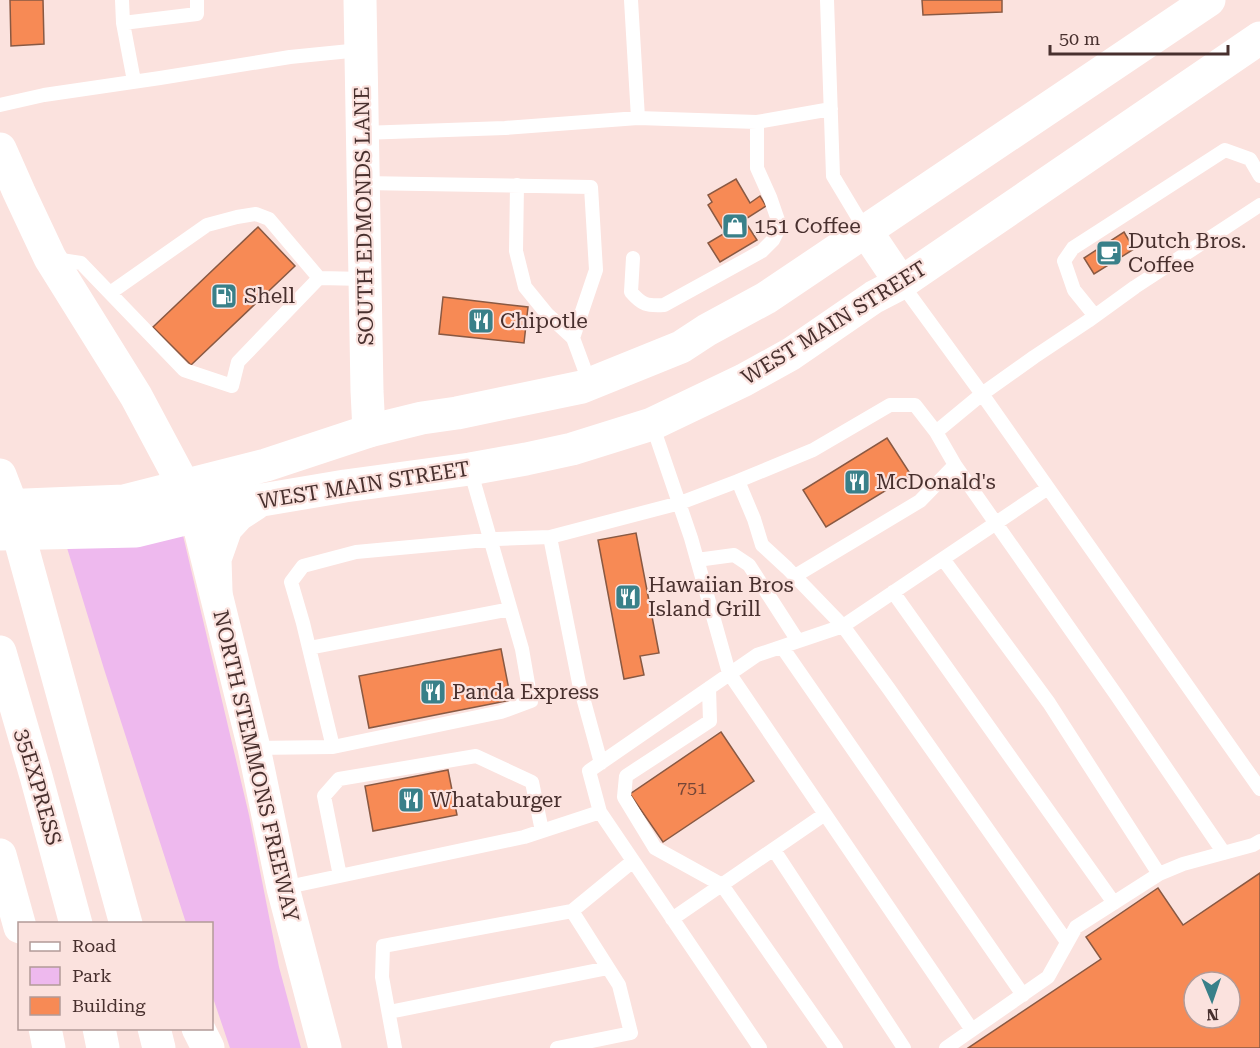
<svg xmlns="http://www.w3.org/2000/svg" width="1260" height="1048" font-family="'Roboto Serif',serif">
<style>
.green{fill:#eeb9ee}
.building{fill:#f78a55;stroke:#895943;stroke-width:1.5;fill-rule:evenodd}
.lines{fill:none;stroke-linecap:round;stroke-linejoin:round}
.lane{stroke:#fff;stroke-width:14}
.secondary{stroke:#fff;stroke-width:33}
.primary{stroke:#fff;stroke-width:33}
.highway{stroke:#fff;stroke-width:33}
.labels{text-anchor:middle;dominant-baseline:central;stroke-width:4.5;stroke-linejoin:round;paint-order:stroke}
.number-label{font-size:18px;fill:#744638}
.street-label{font-size:21px;fill:#48302e;stroke:#fbe2de}
.poi-label{font-size:21px;fill:#48302e;stroke:#fbe2de;text-anchor:start}
</style>
<rect width="100%" height="100%" fill="#fbe2de"/>
<!-- green -->
<path class="green" d="M 173,493 L 249,815 L 279,967 L 301,1048 L 230,1048 L 212,995 L 212,924 L 186,923 L 104,669 L 64,538 Z"/>
<!-- building -->
<path class="building" d="M 10,0 L 43,0 L 44,44 L 11,46 Z
M 922,0 L 1002,0 L 1002,12 L 923,15 Z
M 736,179 L 750,203 L 760,196 L 766,206 L 744,220 L 757,240 L 720,262 L 708,243 L 725,233 L 708,205 L 712,202 L 708,195 Z
M 258,227 L 295,266 L 191,365 L 153,327 Z
M 1124,232 L 1134,249 L 1094,274 L 1084,258 Z
M 443,297 L 528,307 L 524,343 L 439,334 Z
M 887,438 L 911,475 L 826,527 L 803,490 Z
M 636,533 L 659,653 L 640,656 L 644,675 L 624,679 L 598,540 Z
M 501,649 L 511,700 L 369,728 L 359,676 Z
M 721,732 L 754,781 L 663,842 L 630,794 Z
M 448,770 L 457,815 L 373,831 L 365,786 Z
M 1260,873 L 1260,1048 L 968,1048 L 1101,959 L 1086,937 L 1158,888 L 1183,925 ZM 1194,982 L 1230,982 L 1230,1018 L 1194,1018 Z"/>
<g class="lines">
<!-- lane -->
<path class="lane" d="M 122,0 L 123,23 L 134,81
M 827,0 L 833,176 L 866,231
M 123,23 L 197,14 L 197,0
M 0,105 L 44,95 L 160,78 L 290,57 L 360,50
M 638,118 L 757,122 L 831,109
M 362,133 L 505,128 L 638,118 L 631,0
M 363,183 L 591,187 L 596,270 L 573,338 L 590,384
M 517,185 L 516,251 L 525,287 L 547,314 L 573,338
M 633,258 L 631,292 C 642,305 647,306 664,305 L 762,251 L 773,240 L 780,226 L 770,197 L 757,168 L 757,122
M 55,259 L 81,263 L 184,370 L 232,386 L 238,362 L 319,278 L 365,279
M 901,283 L 982,394 L 1260,789
M 110,293 L 207,225 L 237,217 L 256,214 L 269,219 L 319,278
M 1095,316 L 1074,290 L 1064,261 L 1073,248 L 1225,150 L 1250,159 L 1260,176
M 652,424 L 691,538 L 729,673 L 972,1030
M 936,432 L 982,394 L 1034,357 L 1088,321 L 1135,287 L 1260,205
M 955,465 L 1117,696 L 1224,853
M 738,481 L 754,519 L 762,545 L 787,568 L 843,626 L 889,689 L 1067,942
M 550,537 L 579,683 L 601,763
M 943,559 L 1049,703 L 1159,874
M 697,560 L 734,555 L 749,565 L 798,641
M 893,592 L 1114,903
M 782,647 L 1023,995
M 309,648 L 510,609
M 709,688 L 710,721 L 626,776 L 624,797 L 655,848 L 722,885 L 836,1048
M 333,747 L 501,712 L 531,701 L 522,649 L 470,469
M 254,748 L 333,747 L 303,623 L 291,582 L 303,566 L 356,552 L 497,539 L 550,537 L 680,503 L 738,481 L 813,450 L 890,405 L 915,405 L 936,432 L 955,465 L 920,501 L 795,576
M 774,850 L 904,1048
M 340,876 L 324,796 L 339,779 L 476,756 L 532,782 L 542,831
M 283,888 L 524,837 L 600,812
M 672,919 L 825,814
M 389,1012 L 608,968
M 395,1048 L 382,977 L 383,946 L 572,911
M 557,1048 L 631,1033 L 619,985 L 572,911 L 633,861
M 760,1048 L 600,812 L 589,771 L 757,655 L 843,626 L 1048,488
M 946,1048 L 1048,977 L 1076,927 L 1159,874 L 1183,864 L 1253,845 L 1260,841"/>
<!-- secondary -->
<path class="secondary" d="M 360,0 L 367,391 L 369,431
M 0,149 L 19,192 L 50,258 L 136,396 L 184,486 L 197,517 L 254,748 L 283,888 L 325,1048"/>
<!-- primary -->
<path class="primary" d="M 866,231 L 901,283
M 0,506 L 124,501 L 266,465 L 369,431 L 422,418 L 457,413 L 582,387 L 681,347 L 707,330 L 766,298 L 1209,0
M 0,534 L 136,531 L 262,500 L 345,486 L 470,469 L 526,459 L 572,449 L 652,424 L 744,380 L 791,354 L 874,297 L 901,283 L 1260,38
M 216,591 L 215,559 L 226,528 L 238,515 L 255,504"/>
<!-- highway -->
<path class="highway" d="M 0,475 L 8,496 L 126,924
M 0,652 L 36,776 L 76,924
M 0,855 L 20,927
M 45,1028 L 49,1048
M 99,1028 L 103,1048
M 154,1028 L 159,1048
M 198,1028 L 208,1048"/>
</g>
<!-- icons -->
<defs>
<symbol id="shop-square" viewBox="-11 -11 22 22"><rect x="-9" y="-9" width="18" height="18" rx="4" fill="#398089" stroke="#fbe2de"/><path d="M-5-2.5h2.3a2.7 3.5 0 0 1 5.4 0H5L5.5 6h-11ZM-1.5-2.5h3a1.5 2.3 0 0 0-3 0Z" fill="#fff"/></symbol>
<symbol id="cafe-square" viewBox="-11 -11 22 22"><rect x="-9" y="-9" width="18" height="18" rx="4" fill="#398089" stroke="#fbe2de"/><path d="M-5.5-4.5H6V0H3Q3 3.5 0 3.5H-2.5Q-5.5 3.5-5.5 0ZM3-3.2v2h1.7v-2ZM-6 4.5H4V6H-6Z" fill="#fff"/></symbol>
<symbol id="fuel-square" viewBox="-11 -11 22 22"><rect x="-9" y="-9" width="18" height="18" rx="4" fill="#398089" stroke="#fbe2de"/><path d="M-5.5-6h7V0h2V4h1.3V-2.5L3-4.5l.8-.8L6-3V5H2.5V1h-1V6h-7ZM-4.2-4.7v3.2H.2V-4.7Z" fill="#fff"/></symbol>
<symbol id="restaurant-square" viewBox="-11 -11 22 22"><rect x="-9" y="-9" width="18" height="18" rx="4" fill="#398089" stroke="#fbe2de"/><path d="M-5-6h1v4h1v-4h1v4h1v-4h1v5L-1.5 .5V6h-2V.5L-5-1ZM5-6V6H3V1.5H1.5Q1.5-4 5-6Z" fill="#fff"/></symbol>
</defs>
<g fill-rule="evenodd">
<use href="#shop-square" x="720" y="211" width="30" height="30"/>
<use href="#cafe-square" x="1094" y="238" width="30" height="30"/>
<use href="#fuel-square" x="209" y="281" width="30" height="30"/>
<use href="#restaurant-square" x="466" y="306" width="30" height="30"/>
<use href="#restaurant-square" x="842" y="467" width="30" height="30"/>
<use href="#restaurant-square" x="613" y="582" width="30" height="30"/>
<use href="#restaurant-square" x="418" y="677" width="30" height="30"/>
<use href="#restaurant-square" x="396" y="785" width="30" height="30"/>
</g>
<g class="labels">
<!-- number labels -->
<g class="number-label">
<text x="692" y="787">751</text>
</g>
<!-- street labels -->
<g class="street-label">
<text transform="translate(364 216) rotate(-91)">SOUTH EDMONDS LANE</text>
<text transform="translate(834 323) rotate(-32)">WEST MAIN STREET</text>
<text transform="translate(364 485) rotate(-9)">WEST MAIN STREET</text>
<text transform="translate(256 766) rotate(77)">NORTH STEMMONS FREEWAY</text>
<text transform="translate(38 787) rotate(74)">35EXPRESS</text>
</g>
<!-- poi labels -->
<g class="poi-label">
<text x="754" y="226">151 Coffee</text>
<text x="1128" y="241">Dutch Bros.<tspan x="1128" dy="24">Coffee</tspan></text>
<text x="244" y="296">Shell</text>
<text x="500" y="321">Chipotle</text>
<text x="876" y="482">McDonald's</text>
<text x="648" y="585">Hawaiian Bros<tspan x="648" dy="24">Island Grill</tspan></text>
<text x="452" y="692">Panda Express</text>
<text x="430" y="800">Whataburger</text>
</g>
</g>
<!-- legend -->
<rect x="18" y="922" width="195" height="108" fill="#fbe2de" stroke="#b39b98" stroke-width="1.5"/>
<rect x="30" y="942" width="30" height="9" fill="#ffffff" stroke="#b39b98" stroke-width="1.5"/>
<text x="72" y="952" font-size="18" fill="#48302e">Road</text>
<rect x="30" y="967" width="30" height="18" fill="#eeb9ee" stroke="#b39b98" stroke-width="1.5"/>
<text x="72" y="982" font-size="18" fill="#48302e">Park</text>
<rect x="30" y="997" width="30" height="18" fill="#f78a55" stroke="#b39b98" stroke-width="1.5"/>
<text x="72" y="1012" font-size="18" fill="#48302e">Building</text>
<!-- north arrow -->
<g transform="translate(1212 1000) rotate(178)"><circle r="28" fill="#fbe2de" stroke="#b39b98" stroke-width="1.5"/>
<path d="M0-4.5L10 22L0 15L-10 22Z" fill="#398089"/>
<text y="-9" font-size="16" font-weight="bold" text-anchor="middle" fill="#48302e">N</text>
</g>
<!-- scale -->
<path d="M1050 45v9h178v-9" fill="none" stroke="#48302e" stroke-width="3"/>
<text x="1059" y="45" font-size="18" fill="#48302e" stroke="#fbe2de" stroke-width="4.5" paint-order="stroke">50 m</text>
</svg>
